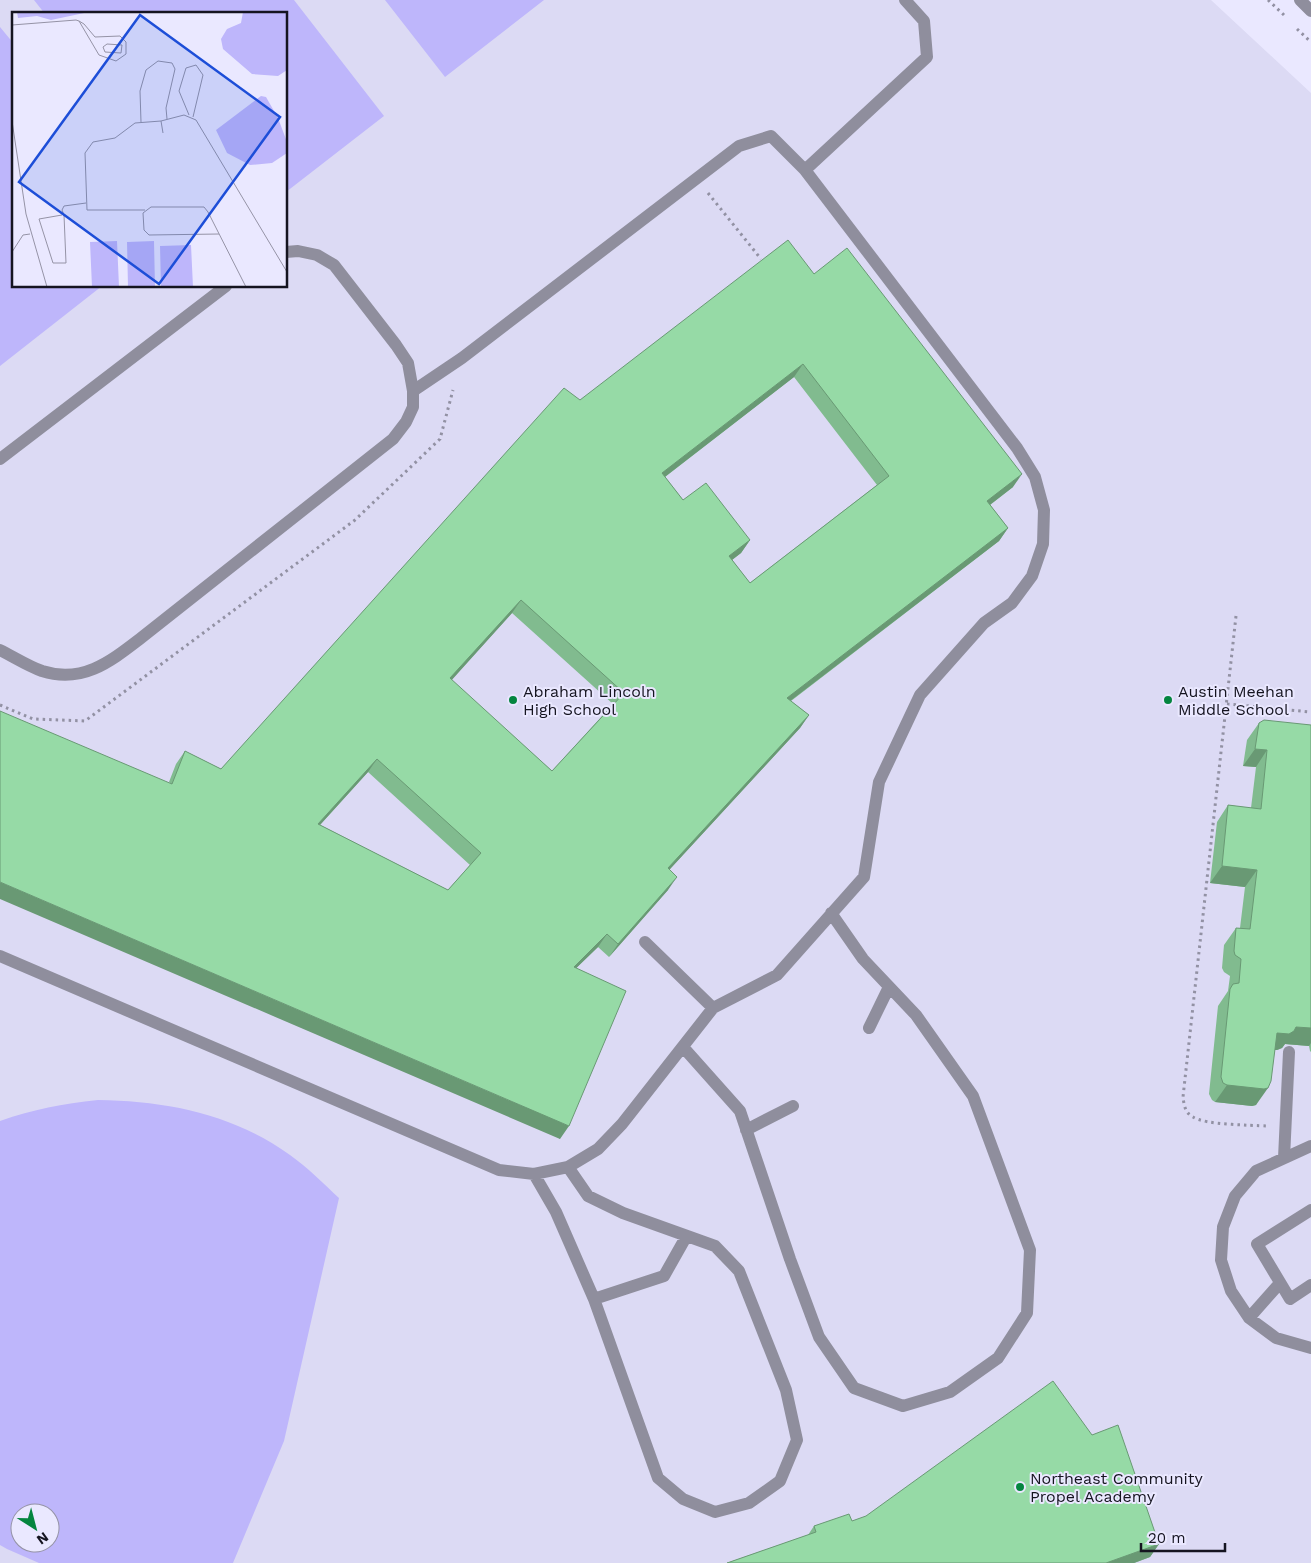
<svg xmlns="http://www.w3.org/2000/svg" width="1311" height="1563" font-family="'Work Sans',sans-serif">
<style>
.built{fill:#dcdaf4;fill-rule:evenodd}
.green{fill:#beb6fb;fill-rule:evenodd}
.lines{fill:none;stroke-linecap:round;stroke-linejoin:round}
.path{stroke:#9291a3;stroke-width:3;stroke-dasharray:2.5 4;stroke-linecap:butt}
.service{stroke:#8f8e9d;stroke-width:12}
.tertiary{stroke:#8f8e9d;stroke-width:12}
.wall{fill:#81bb8f;fill-rule:evenodd}
.shaded-wall{fill:#699974}
.building{fill:#96daa6;stroke:#699974;fill-rule:evenodd}
.poi-dot{fill:#04853f;stroke:#eae8ff;stroke-width:2}
.labels{text-anchor:middle;dominant-baseline:central;stroke-width:4;stroke-linejoin:round;paint-order:stroke}
.poi-label{font-size:16px;fill:#151420;stroke:#eae8ff;text-anchor:start}
.inset-road{fill:none;stroke:#9593a6;stroke-width:1}
.view{fill:#1d4ed8;fill-opacity:0.15;stroke:#1d4ed8;stroke-width:2.5}
.inset-edge{fill:none;stroke:#151420;stroke-width:2.5}
</style>
<rect width="100%" height="100%" fill="#eae8ff"/>
<!-- built -->
<path class="built" d="M 0,0 L 1211,0 L 1311,93 L 1311,1563 L 0,1563 ZM 14,14 L 286,14 L 286,286 L 14,286 ZM 20,1513 L 50,1513 L 50,1543 L 20,1543 Z"/>
<!-- green -->
<path class="green" d="M 34,0 L 294,0 L 384,116 L 286,192 L 286,14 L 45,14 Z
M 385,0 L 544,0 L 445,77 Z
M 0,27 L 14,44 L 14,286 L 102,286 L 0,366 Z
M 98,1100 C 167,1101 233,1114 290,1155 C 308,1168 323,1183 339,1198 L 284,1441 L 233,1563 L 39,1563 L 7,1549 L 0,1545 L 0,1121 C 34,1109 62,1104 98,1100 ZM 20,1513 L 50,1513 L 50,1543 L 20,1543 Z"/>
<g class="lines">
<!-- path -->
<path class="path" d="M 1268,0 L 1284,15
M 1297,29 L 1311,42
M 708,193 L 761,259
M 1236,616 L 1183,1097 C 1184,1105 1185,1113 1193,1117 C 1205,1125 1250,1125 1267,1126
M 1227,704 L 1311,712
M 0,705 L 33,719 L 85,721 L 355,520 L 440,439 L 453,390"/>
<!-- service -->
<path class="service" d="M 805,170 L 927,57 L 924,21 L 905,0
M 413,391 L 462,358 L 739,146 L 771,136 L 805,170 L 1017,448 L 1035,477 L 1044,510 L 1043,544 L 1032,576 L 1012,603 L 984,623 L 920,695 L 879,782 L 864,877 L 777,975 L 713,1008
M 0,459 L 226,286
M 0,650 C 14,657 28,666 42,671 C 83,684 111,661 141,638 L 393,439 L 406,422 L 413,407 L 413,391 L 408,363 L 396,345 L 334,265 L 317,255 L 298,251 L 286,252
M 0,956 L 499,1170 L 534,1174 L 568,1167 L 598,1149 L 622,1124 L 713,1008 L 645,942
M 869,1028 L 889,987
M 683,1047 L 740,1111 L 790,1259 L 819,1337 L 854,1388 L 903,1406 L 950,1392 L 998,1358 L 1027,1313 L 1030,1250 L 973,1096 L 916,1015 L 863,959 L 831,913
M 746,1130 L 793,1106
M 1311,1146 L 1256,1171 L 1235,1196 L 1223,1227 L 1221,1260 L 1231,1291 L 1249,1318 L 1276,1338 L 1311,1348
M 1284,1158 L 1289,1052
M 534,1174 L 556,1212 L 594,1299 L 658,1478 L 683,1499 L 715,1512 L 749,1503 L 780,1481 L 797,1440 L 786,1390 L 739,1271 L 715,1246 L 623,1213 L 588,1196 L 568,1167
M 1311,1210 L 1257,1244 L 1290,1299 L 1311,1285
M 594,1299 L 664,1276 L 686,1237
M 1249,1318 L 1280,1283"/>
<!-- tertiary -->
<path class="tertiary" d="M 1300,0 L 1311,11"/>
</g>
<!-- wall -->
<path class="wall" d="M 814,274 L 1013,487 L 990,505 L 1008,528 L 999,541 L 791,701 L 809,715 L 800,728 L 670,869 L 668,890 L 609,957 L 598,947 L 576,968 L 560,1139 L 169,782 L 176,764 L 185,751 L 221,769 L 580,400 ZM 794,377 L 877,485 L 750,583 L 732,560 L 741,553 L 750,540 L 683,500 L 665,477 ZM 512,613 L 613,704 L 552,771 L 451,680 ZM 368,772 L 470,865 L 448,890 L 320,825 Z
M 1259,723 L 1311,725 L 1311,1052 L 1310,1051 L 1309,1046 L 1285,1044 L 1282,1048 L 1277,1050 L 1275,1050 L 1256,1105 L 1252,1106 L 1215,1102 L 1212,1100 L 1209,1094 L 1218,1006 L 1228,991 L 1230,976 L 1224,972 L 1222,968 L 1224,945 L 1236,928 L 1240,928 L 1245,887 L 1210,883 L 1217,822 L 1228,805 L 1251,808 L 1256,767 L 1243,766 L 1247,740 Z
M 852,1521 L 1159,1544 L 1150,1557 L 1134,1563 L 727,1563 L 808,1535 L 814,1526 Z"/>
<!-- shaded-wall -->
<path class="shaded-wall" d="M 803,364 L 794,377 L 653,486 L 662,473 Z
M 1022,474 L 1013,487 L 978,514 L 987,501 Z
M 1008,528 L 999,541 L 777,711 L 787,698 Z
M 750,540 L 741,553 L 720,569 L 729,556 Z
M 521,600 L 512,613 L 441,692 L 450,678 Z
M 809,715 L 800,728 L 659,881 L 668,868 Z
M 1255,749 L 1267,750 L 1256,767 L 1243,766 Z
M 377,759 L 368,772 L 309,837 L 318,824 Z
M 1222,866 L 1257,870 L 1245,887 L 1210,883 Z
M 677,877 L 668,890 L 609,957 L 618,944 Z
M 0,882 L 569,1126 L 560,1139 L 0,899 Z
M 607,934 L 598,947 L 564,980 L 574,967 Z
M 1296,1027 L 1311,1028 L 1311,1043 L 1309,1046 L 1285,1044 L 1282,1048 L 1277,1050 L 1265,1050 L 1277,1033 Z
M 1227,1085 L 1268,1088 L 1256,1105 L 1252,1106 L 1215,1102 Z
M 1159,1544 L 1150,1557 L 1134,1563 L 1106,1563 Z"/>
<!-- building -->
<path class="building" d="M 788,240 L 814,274 L 847,248 L 1022,474 L 987,501 L 1008,528 L 787,698 L 809,715 L 668,868 L 677,877 L 618,944 L 607,934 L 574,967 L 626,991 L 569,1126 L 0,882 L 0,711 L 172,784 L 185,751 L 221,769 L 564,388 L 580,400 ZM 803,364 L 889,476 L 750,583 L 729,556 L 750,540 L 706,483 L 683,500 L 662,473 ZM 521,600 L 624,693 L 552,771 L 450,678 ZM 377,759 L 481,853 L 448,890 L 318,824 Z
M 1264,720 L 1311,725 L 1311,1028 L 1296,1027 L 1294,1031 L 1289,1034 L 1277,1033 L 1271,1081 L 1268,1088 L 1264,1089 L 1227,1085 L 1223,1083 L 1221,1077 L 1230,989 L 1233,984 L 1239,983 L 1241,959 L 1235,955 L 1234,951 L 1236,928 L 1250,929 L 1257,870 L 1222,866 L 1228,805 L 1261,809 L 1267,750 L 1255,749 L 1259,723 Z
M 1053,1381 L 1092,1435 L 1118,1425 L 1159,1544 L 1106,1563 L 727,1563 L 816,1532 L 814,1526 L 849,1514 L 852,1521 L 866,1516 Z"/>
<!-- markers -->
<g class="poi-dot">
<circle cx="513" cy="700" r="5"/>
<circle cx="1168" cy="700" r="5"/>
<circle cx="1020" cy="1487" r="5"/>
</g>
<g class="labels">
<!-- poi labels -->
<g class="poi-label">
<text x="523" y="691">Abraham Lincoln<tspan x="523" dy="18">High School</tspan></text>
<text x="1178" y="691">Austin Meehan<tspan x="1178" dy="18">Middle School</tspan></text>
<text x="1030" y="1478">Northeast Community<tspan x="1030" dy="18">Propel Academy</tspan></text>
</g>
</g>
<!-- overview -->
<g transform="translate(12 12)">
<rect width="275" height="275" fill="#eae8ff"/>
<path d="M 5,0 L 77,0 L 39,8 L 25,4 L 6,6 ZM 231,0 L 275,0 L 275,58 L 266,64 L 240,62 L 211,37 L 209,27 L 215,17 L 229,11 ZM 249,84 L 254,85 L 266,106 L 275,130 L 275,141 L 260,151 L 238,153 L 215,141 L 204,118 ZM 105,229 L 107,275 L 80,275 L 78,230 ZM 142,229 L 143,275 L 116,275 L 115,230 ZM 179,233 L 181,275 L 149,275 L 148,234 Z" fill="#beb6fb"/>
<path class="inset-road" d="M 0,13 L 64,8 L 67,9 L 72,12 L 83,25 L 108,24 L 114,30 L 114,42 L 104,49 L 87,43 L 67,9M 95,32 L 110,33 L 109,41 L 93,40 L 91,35 ZM 177,103 L 167,79 L 174,56 L 184,53 L 191,63 L 181,105M 0,109 L 14,202 L 35,275M 129,110 L 128,79 L 134,58 L 146,49 L 160,51 L 163,57 L 154,96 L 155,107M 151,121 L 149,109 L 172,103 L 184,108 L 275,260M 133,198 L 75,198 L 73,141 L 81,130 L 103,126 L 123,111 L 149,109M 50,203 L 27,207 L 41,251 L 54,251 L 52,203 L 50,198 L 52,194 L 74,191M 207,222 L 137,223 L 132,218 L 131,201 L 139,195 L 192,195 L 196,200 L 234,275M 0,240 L 11,223 L 18,222"/>
<path class="view" d="M 128,3 L 268,105 L 147,272 L 7,170 Z"/>
<rect width="275" height="275" class="inset-edge"/>
</g>
<!-- north arrow -->
<g transform="translate(35 1528) rotate(144)"><circle r="24" fill="#eae8ff" stroke="#9593a6"/>
<path d="M0-4L9 19L0 12L-9 19Z" fill="#04853f"/>
<text y="-8" font-size="14" font-weight="bold" text-anchor="middle" fill="#151420">N</text>
</g>
<!-- scale -->
<path d="M1141 1543v8h84v-8" fill="none" stroke="#151420" stroke-width="2.5"/>
<text x="1148" y="1543" font-size="15" fill="#151420" stroke="#eae8ff" stroke-width="4" paint-order="stroke">20 m</text>
</svg>
